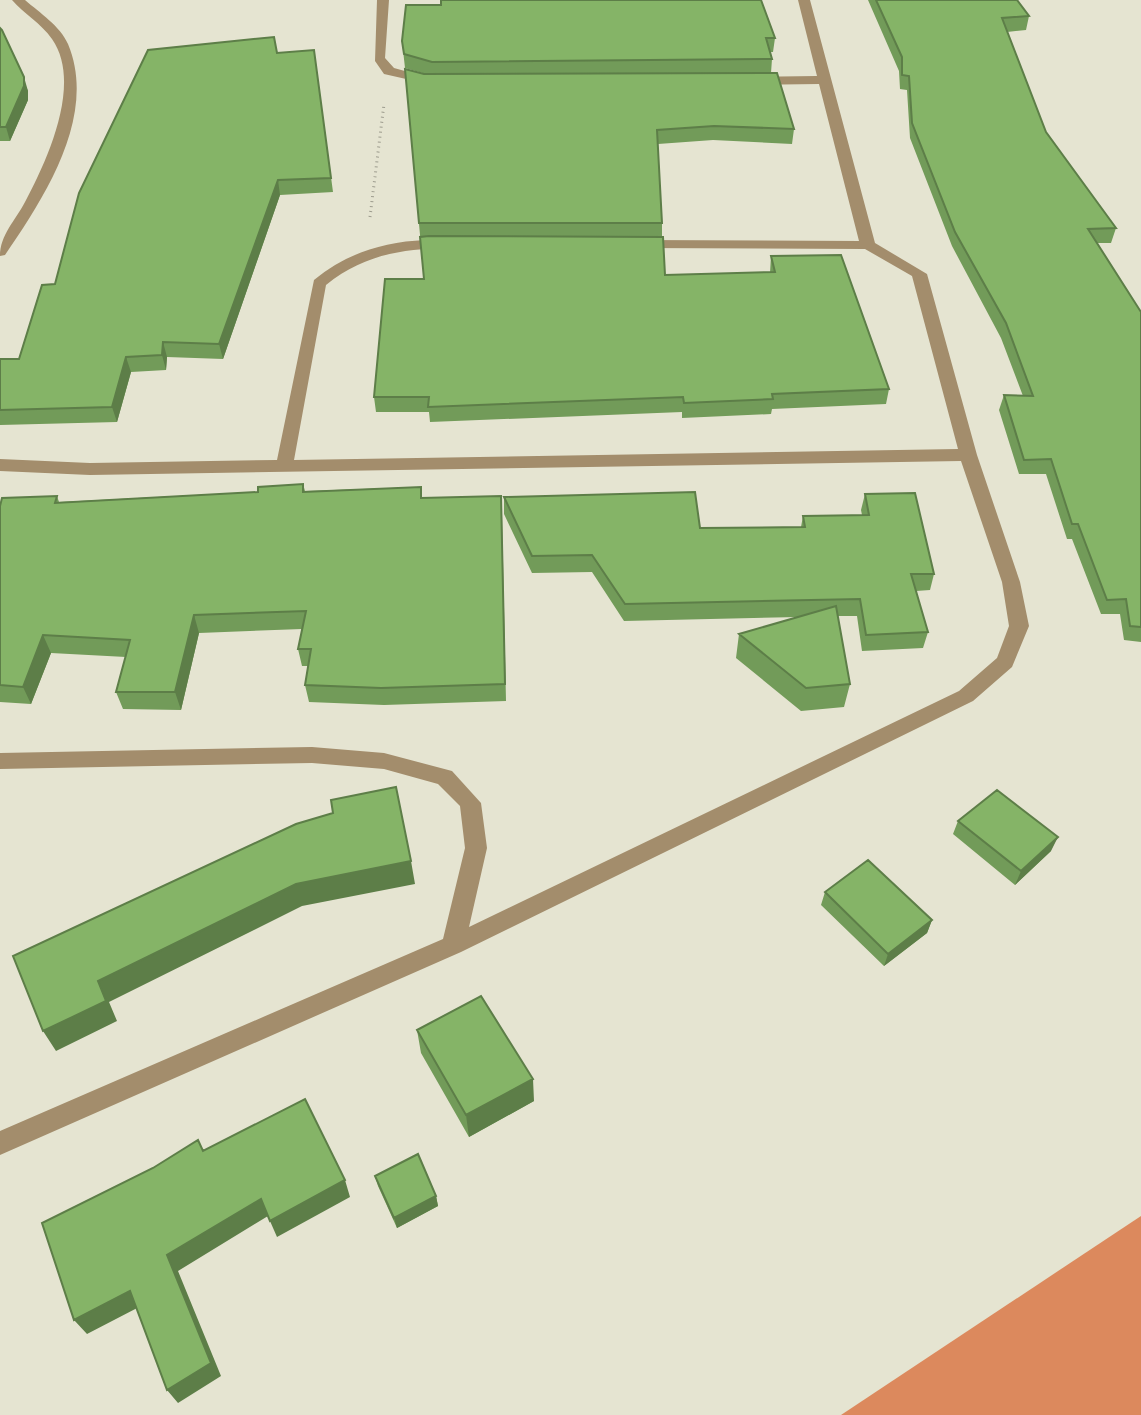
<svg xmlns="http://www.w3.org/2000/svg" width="1141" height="1415" font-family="Manrope,sans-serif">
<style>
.forest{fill:#dc895d}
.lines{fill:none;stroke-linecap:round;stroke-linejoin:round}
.path{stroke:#9d9c8e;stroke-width:3;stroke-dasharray:1 4;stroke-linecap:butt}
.minor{fill:#a38d6c;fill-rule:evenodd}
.wall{fill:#729b59}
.shaded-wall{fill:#5d7e48}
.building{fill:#85b467;stroke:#5d7e48;stroke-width:2}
</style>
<rect width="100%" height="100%" fill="#e5e4d1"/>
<!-- forest -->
<path class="forest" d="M 1141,1216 L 1141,1415 L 841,1415 Z"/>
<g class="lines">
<!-- path -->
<path class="path" d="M 370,217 L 384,104"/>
<!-- minor -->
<path class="minor" d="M 12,0 L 25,0 C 40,13 60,26 68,44 C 98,116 44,198 5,255 L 0,256 C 0,235 15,221 25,202 C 47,161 83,83 52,39 C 41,23 24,14 12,0 Z
M 377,0 L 389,0 L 385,58 L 394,68 L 437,80 L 437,86 L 384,74 L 375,61 Z
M 798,0 L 810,0 L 875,243 L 927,274 L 977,455 L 1020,582 L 1029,626 L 1012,667 L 973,701 L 461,952 L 0,1155 L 0,1131 L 443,939 L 465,848 L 460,806 L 438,784 L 384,769 L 312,763 L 0,769 L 0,753 L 312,747 L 384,753 L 452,771 L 481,803 L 487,848 L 469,927 L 959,691 L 997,658 L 1009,626 L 1002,582 L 961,461 L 90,475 L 0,471 L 0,459 L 90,463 L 277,460 L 314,280 C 347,253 383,242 425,240 C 436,240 447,238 455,244 L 448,248 C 401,249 363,255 326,285 L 294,460 L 958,449 L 912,276 L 865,249 L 636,248 L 629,244 L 636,240 L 859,241 L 819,84 L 752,85 L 746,81 L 752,77 L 817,76 Z"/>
</g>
<!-- wall -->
<path class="wall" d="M 868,0 L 1017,0 L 1029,16 L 1026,30 L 1007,32 L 1046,132 L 1116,228 L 1111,243 L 1097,243 L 1141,312 L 1141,642 L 1124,640 L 1120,614 L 1101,614 L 1072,539 L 1067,539 L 1046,474 L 1019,474 L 999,410 L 1004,395 L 1023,396 L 1001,338 L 952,246 L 910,138 L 907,90 L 900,89 L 899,71 Z
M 0,28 L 28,91 L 28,100 L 10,141 L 0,141 Z
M 775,38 L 773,52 L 770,52 L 772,59 L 771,73 L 794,129 L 792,144 L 713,140 L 658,144 L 662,223 L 662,237 L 665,275 L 770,273 L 771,256 L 889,389 L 886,404 L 772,409 L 771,414 L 682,418 L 682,412 L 430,422 L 429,412 L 376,412 L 374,397 L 424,279 L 405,69 L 426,74 L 405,68 L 402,41 Z
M 314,50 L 333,192 L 280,195 L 223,359 L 167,357 L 166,370 L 131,372 L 117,422 L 0,425 L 0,359 L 19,359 L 55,284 L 277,53 Z
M 303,484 L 305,491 L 421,487 L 422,498 L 502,514 L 506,701 L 384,705 L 309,702 L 305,685 L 308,666 L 302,666 L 298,649 L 302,629 L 199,633 L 181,710 L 123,709 L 116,692 L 126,657 L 51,653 L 31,704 L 0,702 L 0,506 L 57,496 L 59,502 L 258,492 Z
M 865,494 L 934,574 L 930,590 L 916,591 L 928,632 L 923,648 L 862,651 L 857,616 L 837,616 L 850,684 L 844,707 L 801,711 L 736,658 L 739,634 L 799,617 L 624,621 L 592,572 L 532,573 L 504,514 L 504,497 L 700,528 L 801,527 L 803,516 L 862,515 L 861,510 Z
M 958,821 L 1051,851 L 1015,885 L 953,834 Z
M 825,892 L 932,920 L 927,933 L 884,966 L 821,905 Z
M 417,1030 L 534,1101 L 469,1137 L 421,1053 Z
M 375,1176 L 436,1196 L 438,1206 L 397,1228 L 378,1186 Z"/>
<!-- shaded-wall -->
<path class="shaded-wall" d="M 24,77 L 28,91 L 28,100 L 10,141 L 6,127 Z
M 278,180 L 280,195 L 223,359 L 219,344 Z
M 163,342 L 167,357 L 166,370 L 162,355 Z
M 126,357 L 131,372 L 117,422 L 112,407 Z
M 194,615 L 199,633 L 181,710 L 175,692 Z
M 43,635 L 51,653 L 31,704 L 23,687 Z
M 1058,837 L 1051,851 L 1015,885 L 1021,871 Z
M 411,861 L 415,884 L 302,906 L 109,1002 L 117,1021 L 56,1051 L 43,1031 L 98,981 L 296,884 Z
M 932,920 L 927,933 L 884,966 L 888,954 Z
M 533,1079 L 534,1101 L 469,1137 L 466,1115 Z
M 345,1180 L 350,1197 L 277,1237 L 270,1221 Z
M 436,1196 L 438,1206 L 397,1228 L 394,1218 Z
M 261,1199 L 268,1216 L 178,1271 L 221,1376 L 178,1403 L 167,1390 L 167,1255 Z
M 130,1291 L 141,1306 L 87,1334 L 74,1320 Z"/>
<!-- building -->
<path class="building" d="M 441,0 L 761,0 L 775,38 L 766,38 L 772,59 L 432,62 L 404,54 L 402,41 L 406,5 L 441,5 Z
M 876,0 L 1017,0 L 1029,16 L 1002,18 L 1046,132 L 1116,228 L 1088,229 L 1141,312 L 1141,627 L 1130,626 L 1126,599 L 1107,600 L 1078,524 L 1072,524 L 1051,459 L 1024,460 L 1004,395 L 1033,396 L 1006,323 L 955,232 L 912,123 L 909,76 L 902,75 L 902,57 Z
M 0,28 L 2,30 L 24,77 L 24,86 L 6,127 L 0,127 Z
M 274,37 L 277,53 L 314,50 L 331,178 L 278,180 L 219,344 L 163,342 L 162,355 L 126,357 L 112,407 L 0,410 L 0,359 L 19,359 L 42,285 L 55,284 L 79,193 L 148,50 Z
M 405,69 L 424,74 L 777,73 L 794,129 L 714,126 L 657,130 L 662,223 L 419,223 Z
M 429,236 L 663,237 L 665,275 L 775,272 L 771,256 L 841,255 L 889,389 L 772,394 L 773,399 L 684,403 L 683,397 L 428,407 L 429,397 L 374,397 L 385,279 L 424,279 L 420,237 Z
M 303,484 L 303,492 L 421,487 L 421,498 L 501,496 L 505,684 L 381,688 L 305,685 L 311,649 L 298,649 L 306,611 L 194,615 L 175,692 L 116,692 L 130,640 L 43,635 L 23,687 L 0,685 L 0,506 L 2,498 L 57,496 L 55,503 L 258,492 L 258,487 Z
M 695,492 L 700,528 L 805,527 L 803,516 L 869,515 L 865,494 L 915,493 L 934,574 L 911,574 L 928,632 L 866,635 L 860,599 L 625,604 L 592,555 L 532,556 L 504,497 Z
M 836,606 L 850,684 L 806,688 L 739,634 Z
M 396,787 L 411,861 L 296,884 L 98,981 L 106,1001 L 43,1031 L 13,956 L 296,824 L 333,813 L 331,800 Z
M 997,790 L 1058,837 L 1021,871 L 958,821 Z
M 868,860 L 932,920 L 888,954 L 825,892 Z
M 481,996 L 533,1079 L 466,1115 L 417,1030 Z
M 305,1099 L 345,1180 L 270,1221 L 261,1199 L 167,1255 L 211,1363 L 167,1390 L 130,1291 L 74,1320 L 42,1223 L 153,1168 L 198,1140 L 203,1151 Z
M 418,1154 L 436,1196 L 394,1218 L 375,1176 Z"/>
</svg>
